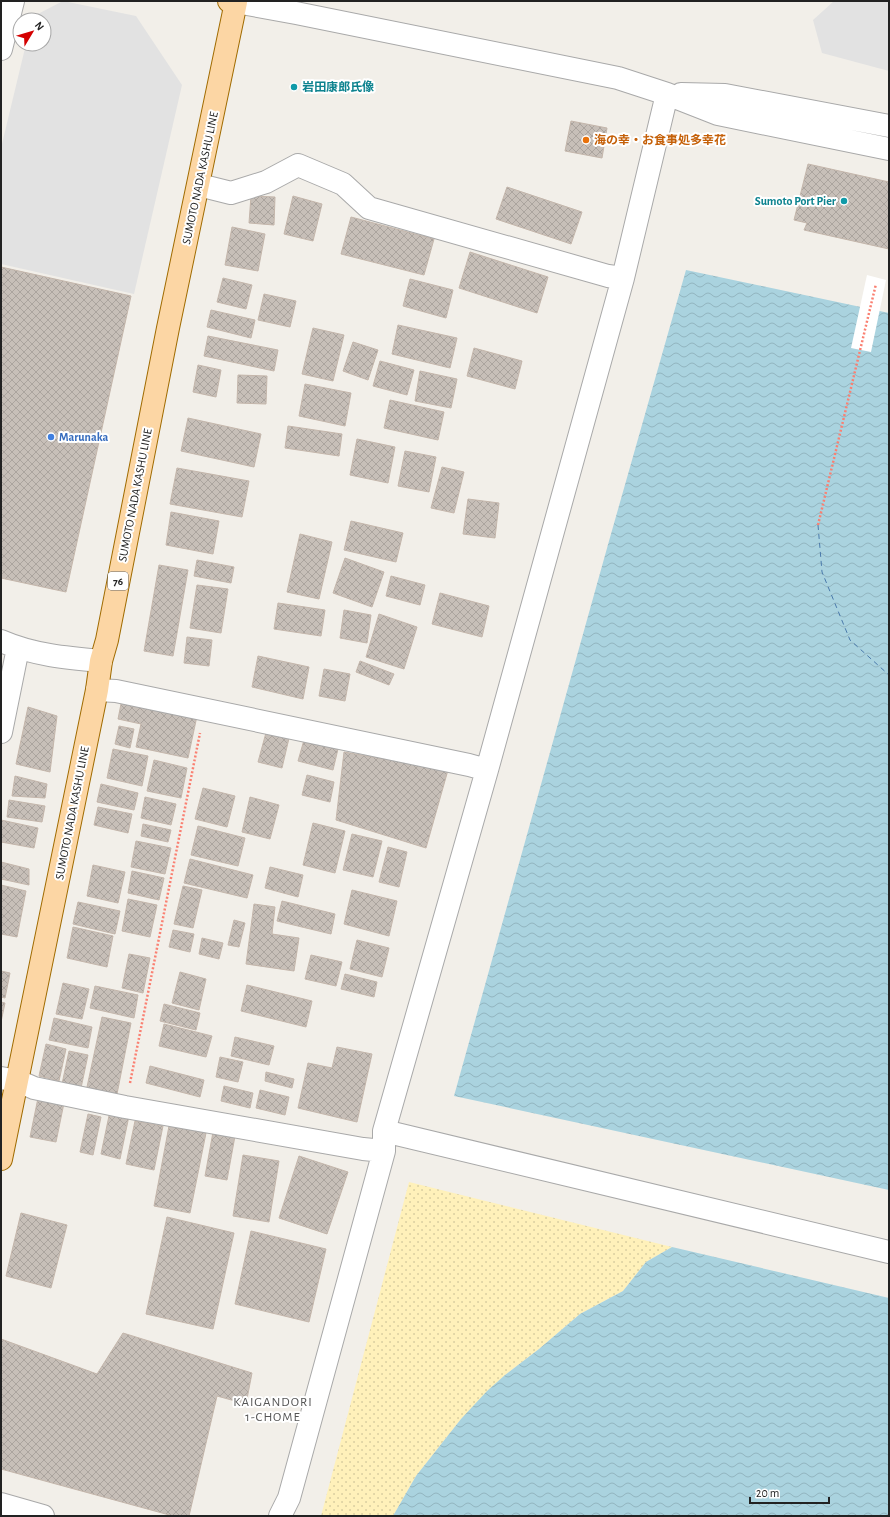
<svg xmlns="http://www.w3.org/2000/svg" width="890" height="1517" font-family="'Alegreya Sans','Noto Sans JP',sans-serif">
<style>
.sand{fill:url(#sand-dots)}
.parking{fill:#e2e2e2}
.water{fill:url(#water-waves)}
.pier{fill:#fff}
.lines{fill:none;stroke-linecap:round;stroke-linejoin:round}
.ferry{stroke:#4a7aab;stroke-width:1;stroke-dasharray:5 4;stroke-linecap:butt}
.building{fill:url(#building-cross-hatch);stroke:#c4b6ab}
.minor-casing{stroke:#a9a9a9;stroke-width:24}
.major-casing{stroke:#a06b00;stroke-width:24}
.path{stroke:#fa8072;stroke-width:2.5;stroke-dasharray:2 2;stroke-linecap:butt}
.minor{stroke:#fff;stroke-width:22}
.major{stroke:#fcd6a4;stroke-width:22}
.culture-dot{fill:#0f9aa8;stroke:#fff;stroke-width:1.5}
.food-dot{fill:#e8710a;stroke:#fff;stroke-width:1.5}
.shop-dot{fill:#3f7fe0;stroke:#fff;stroke-width:1.5}
.labels{text-anchor:middle;dominant-baseline:central;stroke-width:4;stroke-linejoin:round;paint-order:stroke}
.shield{fill:#fff;stroke:#646464;stroke-width:1}
.shield-label{font-size:11px;font-weight:bold;fill:#222}
.culture-label{font-size:12px;font-weight:bold;fill:#0d838f;stroke:#fff;text-anchor:start}
.food-label{font-size:12px;font-weight:bold;fill:#c56008;stroke:#fff;text-anchor:start}
.street-label{font-size:12px;fill:#222;stroke:#fff}
.shop-label{font-size:12px;font-weight:bold;fill:#366cbe;stroke:#fff;text-anchor:start}
.neighbourhood-label{font-size:13px;letter-spacing:1px;fill:#555;stroke:#fff}
</style>
<defs>
<pattern id="sand-dots" width="8" height="8" patternUnits="userSpaceOnUse"><rect width="8" height="8" fill="#fff1ba"/><path d="M2 2h.1M6 6h.1" fill="none" stroke="#dacea0" stroke-width="1.8" stroke-linecap="round"/></pattern>
<pattern id="water-waves" width="16" height="10" patternUnits="userSpaceOnUse"><rect width="16" height="10" fill="#aad3df"/><path d="M0 5q4-4 8 0t8 0" fill="none" stroke="#92b5bf"/></pattern>
<pattern id="building-cross-hatch" width="8" height="8" patternUnits="userSpaceOnUse"><rect width="8" height="8" fill="#c7bfb8"/><path d="M0 0l8 8M0 8l8-8" fill="none" stroke="#aba49e"/></pattern>
</defs>
<rect width="100%" height="100%" fill="#f2efe9"/>
<!-- sand -->
<path class="sand" d="M 409,1182 L 672,1247 L 646,1262 L 623,1291 L 580,1314 L 539,1349 L 505,1375 L 461,1419 L 416,1476 L 393,1516 L 321,1516 Z"/>
<!-- parking -->
<path class="parking" d="M 63,1 L 136,16 L 182,85 L 134,294 L 1,264 L 1,148 L 26,44 L 44,44 L 44,20 L 32,20 L 32,17 Z
M 834,1 L 889,1 L 889,71 L 822,53 L 813,20 Z"/>
<!-- water -->
<path class="water" d="M 686,270 L 889,313 L 889,1190 L 454,1096 L 609,541 Z
M 672,1247 L 889,1298 L 889,1516 L 393,1516 L 416,1476 L 461,1419 L 487,1391 L 505,1375 L 539,1349 L 580,1314 L 623,1291 L 646,1262 Z"/>
<!-- pier -->
<path class="pier" d="M 867,275 L 886,280 L 871,352 L 851,348 Z"/>
<g class="lines">
<!-- ferry -->
<path class="ferry" d="M 818,525 L 822,572 L 850,640 L 889,675"/>
</g>
<!-- building -->
<path class="building" d="M 571,121 L 607,128 L 602,158 L 565,151 Z
M 808,164 L 889,182 L 889,249 L 804,230 L 807,223 L 794,220 Z
M 507,187 L 582,212 L 571,244 L 496,219 Z
M 251,196 L 275,197 L 274,225 L 249,223 Z
M 293,196 L 322,204 L 313,241 L 284,234 Z
M 351,217 L 434,239 L 424,275 L 341,254 Z
M 232,227 L 265,234 L 258,271 L 225,265 Z
M 470,252 L 548,277 L 537,313 L 459,288 Z
M 1,267 L 131,296 L 66,592 L 1,578 Z
M 223,278 L 252,285 L 246,309 L 217,302 Z
M 410,279 L 453,290 L 446,318 L 403,306 Z
M 264,294 L 296,301 L 290,327 L 258,320 Z
M 211,310 L 255,320 L 251,338 L 207,327 Z
M 398,325 L 457,338 L 450,368 L 392,354 Z
M 313,328 L 344,335 L 333,381 L 302,374 Z
M 208,336 L 278,350 L 274,371 L 204,356 Z
M 353,342 L 378,350 L 368,380 L 343,371 Z
M 474,348 L 522,361 L 515,389 L 467,376 Z
M 380,361 L 414,370 L 407,395 L 373,386 Z
M 198,365 L 221,370 L 216,397 L 193,392 Z
M 420,371 L 457,379 L 451,408 L 415,401 Z
M 238,375 L 267,376 L 266,404 L 237,403 Z
M 305,384 L 351,393 L 345,426 L 299,416 Z
M 390,400 L 444,412 L 438,440 L 384,428 Z
M 188,418 L 261,434 L 254,467 L 181,451 Z
M 288,426 L 342,434 L 339,456 L 285,448 Z
M 357,439 L 395,447 L 388,483 L 350,475 Z
M 405,451 L 436,457 L 429,492 L 398,486 Z
M 442,467 L 464,472 L 454,513 L 431,508 Z
M 177,468 L 249,481 L 242,517 L 170,504 Z
M 468,499 L 499,503 L 495,538 L 463,534 Z
M 171,512 L 219,521 L 213,554 L 166,545 Z
M 351,521 L 403,533 L 396,562 L 344,550 Z
M 300,534 L 332,542 L 319,599 L 287,592 Z
M 345,558 L 384,572 L 372,607 L 333,593 Z
M 197,560 L 234,567 L 231,583 L 194,576 Z
M 159,565 L 188,570 L 173,656 L 144,651 Z
M 391,576 L 425,585 L 420,605 L 386,596 Z
M 197,585 L 228,589 L 221,633 L 190,628 Z
M 440,593 L 489,606 L 482,637 L 432,624 Z
M 278,603 L 325,610 L 321,636 L 274,629 Z
M 344,610 L 371,615 L 367,643 L 340,638 Z
M 379,614 L 417,627 L 404,669 L 366,657 Z
M 187,637 L 212,640 L 209,666 L 184,663 Z
M 258,656 L 309,667 L 303,699 L 252,687 Z
M 360,661 L 394,674 L 389,685 L 356,672 Z
M 324,669 L 350,674 L 345,701 L 319,696 Z
M 122,699 L 197,716 L 188,758 L 136,747 L 141,724 L 118,719 Z
M 28,707 L 57,716 L 50,772 L 16,764 Z
M 119,726 L 134,729 L 130,748 L 115,744 Z
M 267,729 L 290,734 L 282,768 L 258,762 Z
M 304,740 L 338,749 L 333,770 L 298,761 Z
M 113,749 L 148,756 L 142,786 L 107,778 Z
M 344,752 L 448,770 L 426,848 L 336,820 Z
M 154,760 L 187,768 L 181,798 L 147,791 Z
M 307,775 L 334,782 L 330,802 L 302,795 Z
M 15,776 L 47,784 L 45,798 L 12,796 Z
M 101,784 L 138,793 L 134,810 L 97,802 Z
M 203,788 L 235,796 L 227,827 L 195,819 Z
M 145,797 L 176,804 L 171,825 L 141,818 Z
M 250,797 L 279,805 L 270,839 L 242,832 Z
M 9,800 L 45,806 L 42,822 L 7,817 Z
M 98,807 L 132,814 L 128,833 L 94,825 Z
M 1,820 L 38,828 L 34,848 L 1,842 Z
M 313,823 L 345,831 L 335,873 L 303,865 Z
M 143,824 L 171,830 L 168,842 L 141,836 Z
M 198,826 L 245,838 L 238,866 L 191,855 Z
M 352,834 L 382,841 L 373,877 L 343,870 Z
M 136,841 L 171,848 L 165,874 L 131,867 Z
M 388,847 L 407,852 L 399,887 L 379,882 Z
M 190,859 L 253,875 L 247,898 L 184,883 Z
M 1,862 L 29,869 L 29,885 L 1,879 Z
M 93,865 L 125,872 L 118,903 L 87,896 Z
M 270,867 L 303,875 L 298,897 L 265,888 Z
M 132,871 L 164,878 L 159,900 L 128,893 Z
M 1,885 L 26,891 L 17,937 L 1,934 Z
M 183,886 L 202,890 L 193,928 L 174,924 Z
M 352,890 L 397,901 L 389,936 L 344,924 Z
M 128,899 L 157,905 L 150,937 L 122,931 Z
M 282,901 L 335,914 L 331,934 L 277,921 Z
M 78,902 L 120,911 L 115,934 L 73,924 Z
M 254,904 L 275,907 L 272,934 L 299,938 L 294,971 L 246,964 Z
M 234,920 L 245,923 L 239,947 L 228,945 Z
M 73,927 L 113,936 L 107,967 L 67,958 Z
M 173,930 L 194,934 L 190,952 L 169,947 Z
M 202,938 L 223,943 L 219,959 L 199,954 Z
M 357,940 L 389,948 L 382,977 L 350,969 Z
M 129,954 L 150,958 L 143,993 L 122,988 Z
M 311,955 L 342,962 L 336,986 L 305,979 Z
M 1,971 L 10,973 L 5,998 L 1,997 Z
M 180,972 L 206,979 L 199,1010 L 172,1003 Z
M 345,974 L 377,982 L 374,997 L 341,989 Z
M 63,983 L 89,989 L 82,1019 L 56,1014 Z
M 247,985 L 312,1001 L 306,1027 L 241,1011 Z
M 95,986 L 138,995 L 134,1018 L 90,1008 Z
M 1,1002 L 5,1003 L 1,1022 Z
M 164,1004 L 200,1013 L 196,1030 L 160,1021 Z
M 102,1017 L 131,1023 L 117,1094 L 87,1087 Z
M 54,1018 L 92,1027 L 88,1048 L 49,1040 Z
M 164,1024 L 212,1036 L 206,1057 L 159,1046 Z
M 235,1037 L 274,1046 L 269,1065 L 231,1056 Z
M 46,1044 L 66,1049 L 59,1081 L 39,1076 Z
M 337,1047 L 372,1054 L 357,1122 L 298,1108 L 308,1063 L 332,1068 Z
M 69,1051 L 88,1055 L 81,1088 L 62,1084 Z
M 220,1057 L 243,1062 L 238,1082 L 216,1077 Z
M 150,1066 L 204,1080 L 200,1097 L 146,1083 Z
M 266,1072 L 294,1079 L 292,1088 L 265,1081 Z
M 224,1086 L 253,1093 L 250,1108 L 221,1101 Z
M 260,1090 L 289,1097 L 285,1115 L 256,1108 Z
M 38,1098 L 64,1103 L 56,1142 L 30,1137 Z
M 110,1111 L 129,1116 L 120,1159 L 101,1154 Z
M 88,1114 L 101,1117 L 93,1155 L 80,1152 Z
M 135,1121 L 163,1126 L 154,1170 L 126,1164 Z
M 169,1126 L 206,1133 L 190,1213 L 154,1206 Z
M 213,1132 L 235,1136 L 227,1180 L 205,1176 Z
M 243,1155 L 279,1161 L 269,1222 L 233,1216 Z
M 299,1156 L 348,1172 L 327,1234 L 279,1218 Z
M 21,1213 L 67,1225 L 51,1288 L 6,1276 Z
M 167,1217 L 234,1233 L 213,1329 L 146,1314 Z
M 251,1231 L 326,1249 L 309,1322 L 235,1304 Z
M 123,1333 L 252,1373 L 246,1404 L 217,1396 L 189,1516 L 173,1516 L 1,1469 L 1,1339 L 97,1374 Z"/>
<g class="lines">
<defs>
<path id="minor" d="M 236,1 L 236,2 L 296,13 L 618,78 L 667,94 L 718,114 L 889,149
M 1,49 L 13,1
M 681,94 L 725,95 L 889,126
M 199,185 L 231,193 L 266,182 L 298,165 L 343,184 L 369,208 L 608,276 L 623,278
M 1,641 C 33,655 67,658 101,661
M 97,690 L 116,691 L 469,765 L 487,770
M 1,732 L 18,648
M 1,1078 L 18,1081 L 34,1088 L 125,1107 L 363,1149 L 384,1151
M 384,1131 L 889,1252
M 1,1504 L 43,1516
M 280,1516 L 289,1498 L 384,1151 L 384,1131 L 487,770 L 623,278 L 667,94"/>
<path id="major" d="M 1,1159 L 97,690 L 101,661 L 107,640 L 168,328 L 236,2 L 229,1"/>
</defs>
<!-- minor casing -->
<use href="#minor" class="minor-casing"/>
<!-- major casing -->
<use href="#major" class="major-casing"/>
<!-- path -->
<path class="path" d="M 818,525 L 876,284
M 130,1083 L 200,733"/>
<!-- minor -->
<use href="#minor" class="minor"/>
<!-- major -->
<use href="#major" class="major"/>
</g>
<!-- markers -->
<g class="culture-dot">
<circle cx="294" cy="87" r="4"/>
<circle cx="844" cy="201" r="4"/>
</g>
<circle class="food-dot" cx="586" cy="140" r="4"/>
<circle class="shop-dot" cx="51" cy="437" r="4"/>
<g class="labels">
<!-- shield labels -->
<rect class="shield" x="108" y="572" width="20" height="18" rx="3"/>
<g class="shield-label">
<text x="118" y="581">76</text>
</g>
<!-- culture labels -->
<g class="culture-label">
<text x="302" y="87">岩田康郎氏像</text>
<text x="836" y="201" text-anchor="end">Sumoto Port Pier</text>
</g>
<!-- food labels -->
<g class="food-label">
<text x="594" y="140">海の幸・お食事処多幸花</text>
</g>
<!-- street labels -->
<g class="street-label">
<text transform="translate(200 178) rotate(-78)">SUMOTO NADA KASHU LINE</text>
<text transform="translate(135 495) rotate(-79)">SUMOTO NADA KASHU LINE</text>
<text transform="translate(72 813) rotate(-79)">SUMOTO NADA KASHU LINE</text>
</g>
<!-- shop labels -->
<g class="shop-label">
<text x="59" y="437">Marunaka</text>
</g>
<!-- neighbourhood labels -->
<g class="neighbourhood-label">
<text x="273" y="1402">KAIGANDORI<tspan x="273" dy="15">1-CHOME</tspan></text>
</g>
</g>
<!-- border -->
<rect width="890" height="1517" fill="none" stroke="#222222" stroke-width="4"/>
<!-- north arrow -->
<g transform="translate(32 32) rotate(52)"><circle r="19" fill="#ffffff" stroke="#a7a7a7"/>
<path d="M0-3L7 15L0 10L-7 15Z" fill="#d40000"/>
<text y="-6" font-size="11" font-weight="bold" text-anchor="middle" fill="#222222">N</text>
</g>
<!-- scale -->
<path d="M750 1497v6h79v-6" fill="none" stroke="#222222" stroke-width="2"/>
<text x="756" y="1497" font-size="12" fill="#222222" stroke="#ffffff" stroke-width="3" paint-order="stroke">20 m</text>
</svg>
